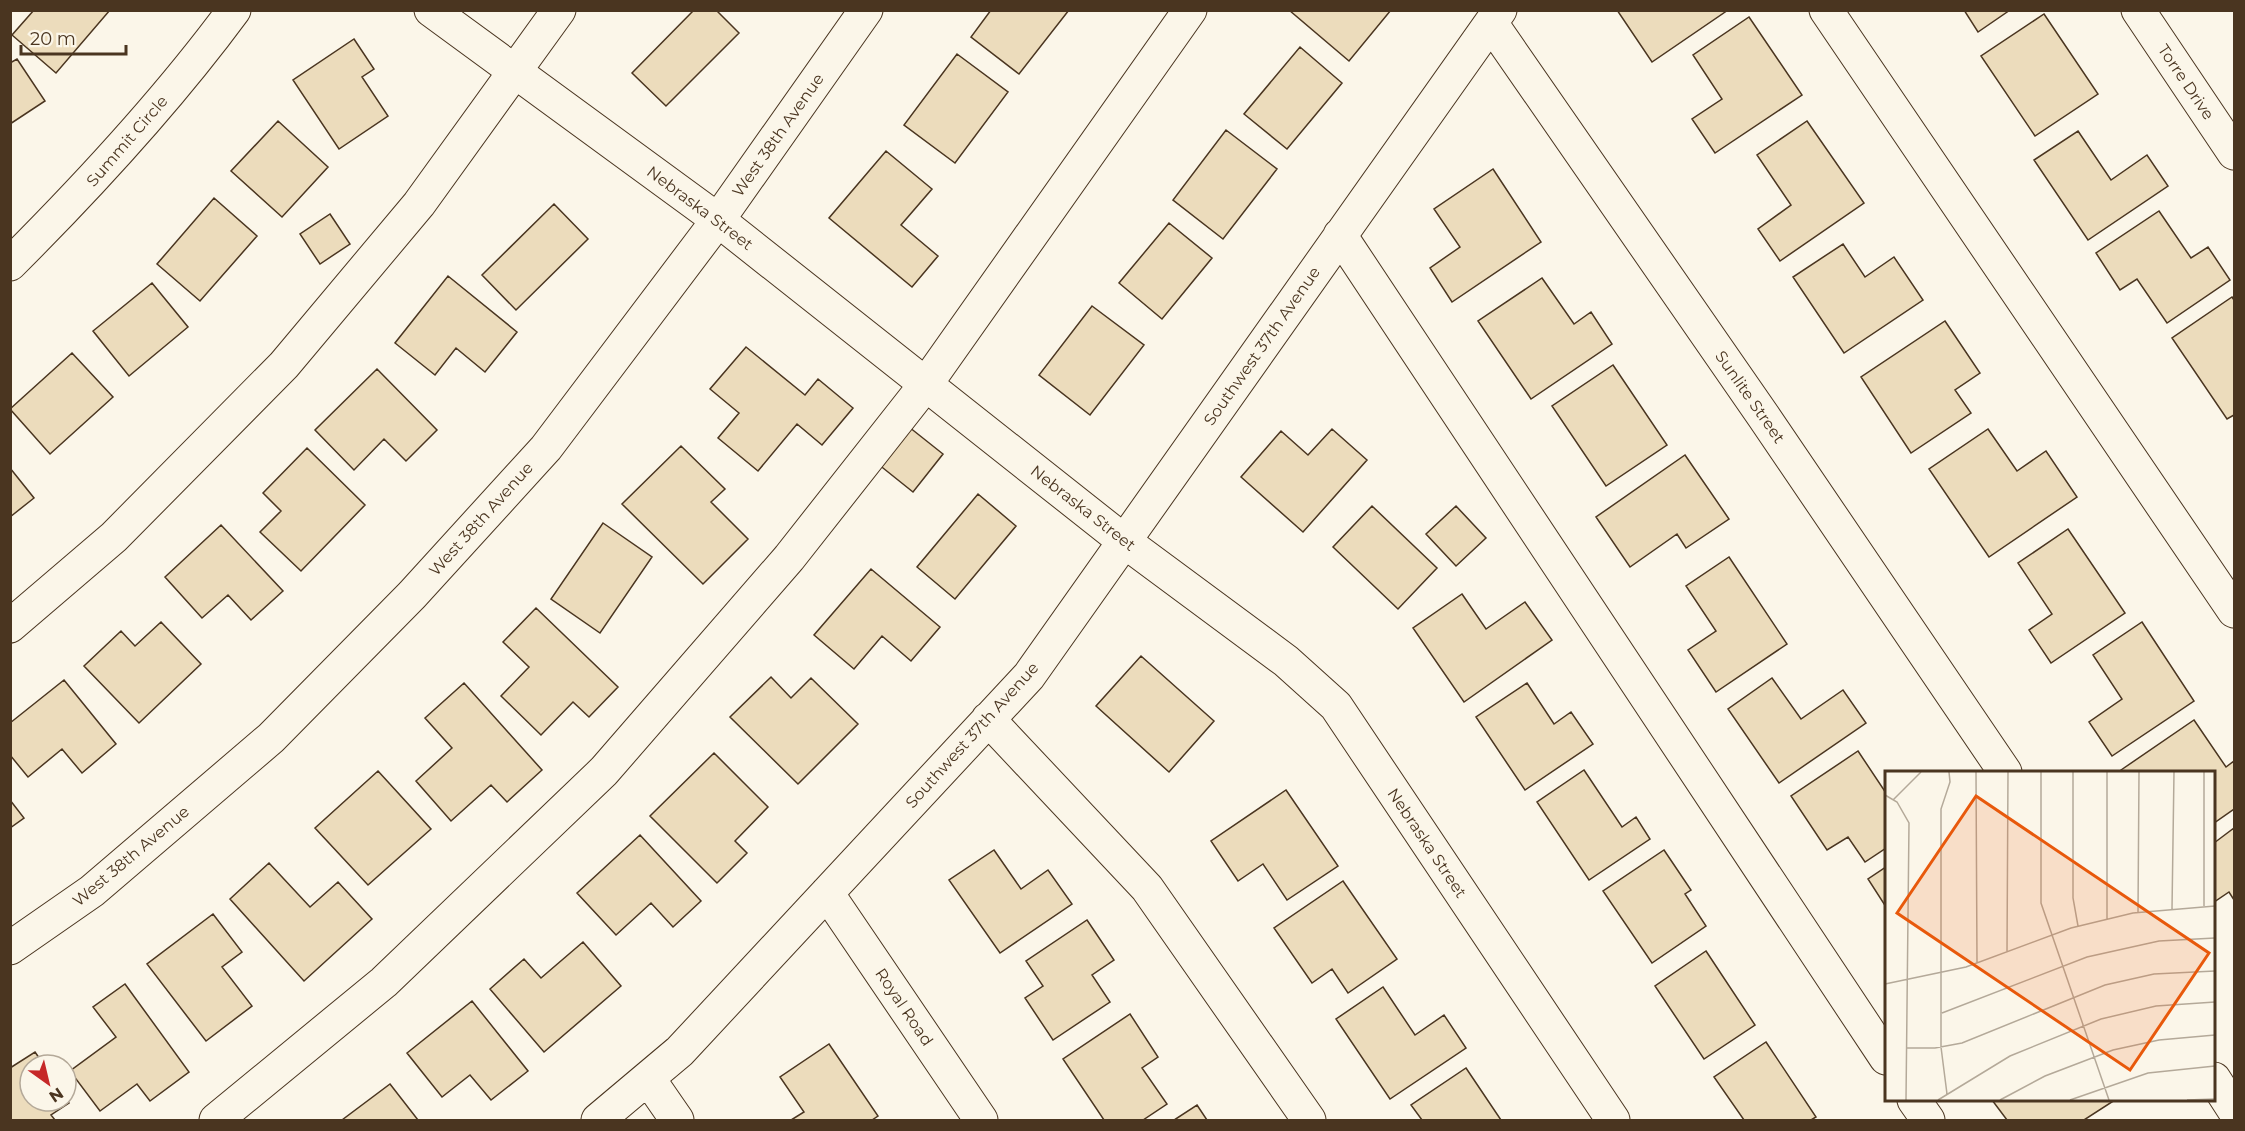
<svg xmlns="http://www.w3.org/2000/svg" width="2245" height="1131" font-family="Montserrat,sans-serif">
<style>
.building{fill:#ecdcbc;stroke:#4a3520;stroke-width:1.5}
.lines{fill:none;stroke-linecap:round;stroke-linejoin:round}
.minor-casing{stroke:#4a3520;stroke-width:35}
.minor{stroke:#fbf6e9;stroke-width:33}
.labels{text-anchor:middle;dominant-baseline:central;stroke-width:4.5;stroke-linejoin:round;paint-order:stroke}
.street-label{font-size:16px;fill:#4a3520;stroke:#fbf6e9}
.inset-road{fill:none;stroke:#b4a999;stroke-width:1.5}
.view{fill:#e8590c;fill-opacity:0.15;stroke:#e8590c;stroke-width:3}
.inset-edge{fill:none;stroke:#4a3520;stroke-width:3}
</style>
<rect width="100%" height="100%" fill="#fbf6e9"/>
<!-- building -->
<path class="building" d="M 34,10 L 110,10 L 56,73 L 12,35 Z
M 694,10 L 716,10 L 739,33 L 666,106 L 632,73 Z
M 991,10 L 1069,10 L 1019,74 L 971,37 Z
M 1289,10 L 1391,10 L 1349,61 Z
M 1617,10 L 1728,10 L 1652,62 Z
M 1964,10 L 2010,10 L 1978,32 Z
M 2044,14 L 2098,94 L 2035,136 L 1981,56 Z
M 1749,17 L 1802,95 L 1715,153 L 1692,119 L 1722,99 L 1693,55 Z
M 354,39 L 374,69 L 362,77 L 388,116 L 339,149 L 293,80 Z
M 1300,47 L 1342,83 L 1287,149 L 1244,114 Z
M 957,54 L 1008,92 L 955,163 L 904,125 Z
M 17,59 L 45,101 L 10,124 L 10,63 Z
M 278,121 L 328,167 L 282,217 L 231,171 Z
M 1807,121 L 1864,203 L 1780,261 L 1758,229 L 1791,205 L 1757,155 Z
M 1226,130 L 1277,169 L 1223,239 L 1173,200 Z
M 2078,131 L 2111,180 L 2147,155 L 2168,186 L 2088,240 L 2034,160 Z
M 886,151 L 932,189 L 901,225 L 938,256 L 912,287 L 829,218 Z
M 1493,169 L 1541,242 L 1452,302 L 1430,268 L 1460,247 L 1434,209 Z
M 214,198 L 257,236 L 200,301 L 157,264 Z
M 554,204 L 588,239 L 516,310 L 482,275 Z
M 2159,211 L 2191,258 L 2208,247 L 2230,280 L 2167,323 L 2137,279 L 2120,290 L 2096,253 Z
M 330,214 L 350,244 L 320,264 L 300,234 Z
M 1169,223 L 1212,258 L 1162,319 L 1119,283 Z
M 1843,244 L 1865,277 L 1894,257 L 1923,300 L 1844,353 L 1793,277 Z
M 448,276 L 517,332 L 485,372 L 456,348 L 435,375 L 395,343 Z
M 1542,278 L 1574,324 L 1591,312 L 1612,344 L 1531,399 L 1478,321 Z
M 152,283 L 188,327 L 129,376 L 93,331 Z
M 2232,297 L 2234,300 L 2234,415 L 2227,419 L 2172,338 Z
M 1092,306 L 1144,345 L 1090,415 L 1039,375 Z
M 1945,321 L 1980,373 L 1955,390 L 1971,413 L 1911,453 L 1861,377 Z
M 746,347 L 805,395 L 818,379 L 853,408 L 822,445 L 797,424 L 758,471 L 718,438 L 739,413 L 710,389 Z
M 72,353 L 113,397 L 50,454 L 10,409 Z
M 1613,365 L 1667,445 L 1606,486 L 1552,406 Z
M 377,369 L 437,430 L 406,461 L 384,439 L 354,470 L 315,430 Z
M 909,427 L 943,454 L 913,492 L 878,464 Z
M 1332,429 L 1367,460 L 1303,532 L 1241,477 L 1281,431 L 1308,455 Z
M 1988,429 L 2017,471 L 2046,451 L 2077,497 L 1989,557 L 1929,469 Z
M 681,446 L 725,489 L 711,502 L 748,539 L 703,584 L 622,504 Z
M 307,448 L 365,505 L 301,571 L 260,532 L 281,511 L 263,493 Z
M 1685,455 L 1729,519 L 1686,548 L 1677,534 L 1630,567 L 1596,517 Z
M 10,468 L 34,498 L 10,517 Z
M 978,494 L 1016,526 L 955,599 L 917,567 Z
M 1372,506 L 1437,568 L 1398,609 L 1333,547 Z
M 1456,506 L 1486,538 L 1456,566 L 1426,534 Z
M 603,523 L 652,557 L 600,633 L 551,599 Z
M 221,525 L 283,591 L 251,620 L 228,595 L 202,618 L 165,577 Z
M 2068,529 L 2125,613 L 2051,663 L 2029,630 L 2052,614 L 2018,563 Z
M 1729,557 L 1787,644 L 1716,692 L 1688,650 L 1716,631 L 1686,586 Z
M 871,569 L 940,627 L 911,661 L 882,636 L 854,669 L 814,635 Z
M 1462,594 L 1486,629 L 1525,602 L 1552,640 L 1464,702 L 1413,628 Z
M 536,608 L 618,687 L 589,717 L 573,702 L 541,735 L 501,696 L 529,667 L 503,642 Z
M 161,622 L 201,664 L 139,723 L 84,666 L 121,631 L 135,646 Z
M 2142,622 L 2194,701 L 2112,756 L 2089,722 L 2122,699 L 2093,655 Z
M 1141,656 L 1214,721 L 1169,772 L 1096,706 Z
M 771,677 L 791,698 L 811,678 L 858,724 L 798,784 L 730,717 Z
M 1772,678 L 1801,719 L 1843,690 L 1866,723 L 1779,783 L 1728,709 Z
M 64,680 L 116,744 L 82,773 L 62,749 L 28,777 L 10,755 L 10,723 Z
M 464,683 L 542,770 L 507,802 L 491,785 L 451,821 L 416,781 L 452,748 L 425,718 Z
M 1527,683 L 1554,724 L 1571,712 L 1593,744 L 1525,790 L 1476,717 Z
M 2194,720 L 2226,767 L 2234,761 L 2234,809 L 2214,823 L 2214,772 L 2123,772 L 2121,770 Z
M 1858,751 L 1886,793 L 1886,848 L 1865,862 L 1848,837 L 1827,850 L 1791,796 Z
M 714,753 L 768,807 L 735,841 L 747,853 L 717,883 L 650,816 Z
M 1584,770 L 1622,827 L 1636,817 L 1650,839 L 1589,880 L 1537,802 Z
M 378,771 L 431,829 L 368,885 L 315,828 Z
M 1286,790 L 1338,866 L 1287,900 L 1263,864 L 1238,881 L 1211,841 Z
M 10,800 L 24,818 L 10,828 Z
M 2234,828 L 2234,900 L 2229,892 L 2214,902 L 2214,843 Z
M 640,835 L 701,901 L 673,927 L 651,903 L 616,935 L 577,893 Z
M 994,850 L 1021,889 L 1048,870 L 1072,904 L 1000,953 L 949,880 Z
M 1664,850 L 1691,890 L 1685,894 L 1706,926 L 1652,963 L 1603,891 Z
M 269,863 L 310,907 L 338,882 L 372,919 L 304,981 L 230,899 Z
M 1886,867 L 1886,907 L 1868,879 Z
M 1343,881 L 1397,959 L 1348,993 L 1332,969 L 1312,983 L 1274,928 Z
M 213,914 L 242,952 L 222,967 L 252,1006 L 206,1041 L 147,964 Z
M 1087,920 L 1114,960 L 1092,975 L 1110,1002 L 1053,1040 L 1025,998 L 1043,986 L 1026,961 Z
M 583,942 L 621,986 L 544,1052 L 490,989 L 524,959 L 541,978 Z
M 1706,951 L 1755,1025 L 1704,1059 L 1655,986 Z
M 125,984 L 189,1072 L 150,1101 L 137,1084 L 100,1111 L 70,1071 L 116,1037 L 93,1007 Z
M 1383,987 L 1415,1035 L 1444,1015 L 1466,1048 L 1390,1099 L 1336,1019 Z
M 472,1001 L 528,1071 L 491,1100 L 470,1075 L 442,1097 L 407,1053 Z
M 1130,1014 L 1158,1057 L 1142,1068 L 1167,1104 L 1143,1120 L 1104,1120 L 1063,1059 Z
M 1766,1042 L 1816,1117 L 1811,1120 L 1744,1120 L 1714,1077 Z
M 829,1044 L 878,1116 L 872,1120 L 791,1120 L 804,1112 L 780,1077 Z
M 35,1052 L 44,1065 L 30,1065 L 30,1101 L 66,1101 L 66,1098 L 69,1103 L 51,1115 L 55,1120 L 10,1120 L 10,1068 Z
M 1466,1068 L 1501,1120 L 1422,1120 L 1411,1105 Z
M 390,1084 L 418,1120 L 342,1120 Z
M 1992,1100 L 2115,1100 L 2084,1120 L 2007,1120 Z
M 1197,1105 L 1207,1120 L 1174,1120 Z"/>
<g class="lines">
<defs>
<path id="minor" d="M 431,10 L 718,220 L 1124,541 L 1286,661 L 1336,706 L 1613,1120
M 1826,10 L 2234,611
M 2138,10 L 2234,153
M 1491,23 L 1764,417 L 2005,772
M 1340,235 L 1886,1058
M 10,264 C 90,184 167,101 234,10
M 10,626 L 114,537 L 284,365 L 419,204 L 559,10
M 988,719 L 1147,888 L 1309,1120
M 827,893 L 981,1120
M 10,948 L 92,891 L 271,738 L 412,595 L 546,448 L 718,220 L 866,10
M 648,1078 L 677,1120
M 2214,1079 L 2234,1110
M 1914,1100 L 1928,1120
M 216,1120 L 384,982 L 604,771 L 789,558 L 926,384 L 1190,10
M 598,1120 L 680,1051 L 1029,676 L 1500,10"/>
</defs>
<!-- minor casing -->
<use href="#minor" class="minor-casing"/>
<!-- minor -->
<use href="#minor" class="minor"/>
</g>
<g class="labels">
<!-- street labels -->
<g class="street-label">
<text transform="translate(2186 82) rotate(56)">Torre Drive</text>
<text transform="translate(778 135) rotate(-55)">West 38th Avenue</text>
<text transform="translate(127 141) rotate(-49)">Summit Circle</text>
<text transform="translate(700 208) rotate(37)">Nebraska Street</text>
<text transform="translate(1262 346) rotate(-55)">Southwest 37th Avenue</text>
<text transform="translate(1750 397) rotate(55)">Sunlite Street</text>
<text transform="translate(1083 508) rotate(38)">Nebraska Street</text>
<text transform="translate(481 519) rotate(-48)">West 38th Avenue</text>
<text transform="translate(972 735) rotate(-48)">Southwest 37th Avenue</text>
<text transform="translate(1427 843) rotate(56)">Nebraska Street</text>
<text transform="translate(131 856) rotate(-40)">West 38th Avenue</text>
<text transform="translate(904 1007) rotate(56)">Royal Road</text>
</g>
</g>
<!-- overview -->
<g transform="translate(1885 771)">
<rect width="330" height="330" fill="#fbf6e9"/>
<path class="inset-road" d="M 91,1 L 92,192M 156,1 L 156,132 L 224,329M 188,1 L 188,127 L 193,155M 0,24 L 12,31 L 24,52 L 21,329M 8,29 L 36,1M 319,135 L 319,1M 287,138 L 289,1M 253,142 L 254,1M 222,148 L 222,1M 122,181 L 123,1M 0,213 L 81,196 L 186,157 L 248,142 L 330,135M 57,242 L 202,186 L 274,170 L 330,167M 22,277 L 50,277 L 77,272 L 220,214 L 269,203 L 330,200M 62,323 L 56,276 L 56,38 L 65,11 L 64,1M 53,329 L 125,285 L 216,248 L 271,235 L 330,231M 115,329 L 160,305 L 228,279 L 274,269 L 330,264M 185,329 L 263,302 L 330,295M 302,329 L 330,328"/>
<path class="view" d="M 91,25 L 324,182 L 245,299 L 12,142 Z"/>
<rect width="330" height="330" class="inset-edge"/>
</g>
<!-- border -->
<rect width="2245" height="1131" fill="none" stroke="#4a3520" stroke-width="24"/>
<!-- north arrow -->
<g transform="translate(48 1083) rotate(146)"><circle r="28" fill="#fbf6e9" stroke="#b4a999" stroke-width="1.5"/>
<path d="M0-4.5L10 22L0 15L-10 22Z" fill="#c62828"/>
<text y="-9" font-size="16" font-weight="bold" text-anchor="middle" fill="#4a3520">N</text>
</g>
<!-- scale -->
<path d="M21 45v9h105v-9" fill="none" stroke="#4a3520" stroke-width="3"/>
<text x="30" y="45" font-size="18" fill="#4a3520" stroke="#fbf6e9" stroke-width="4.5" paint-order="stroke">20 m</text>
</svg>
